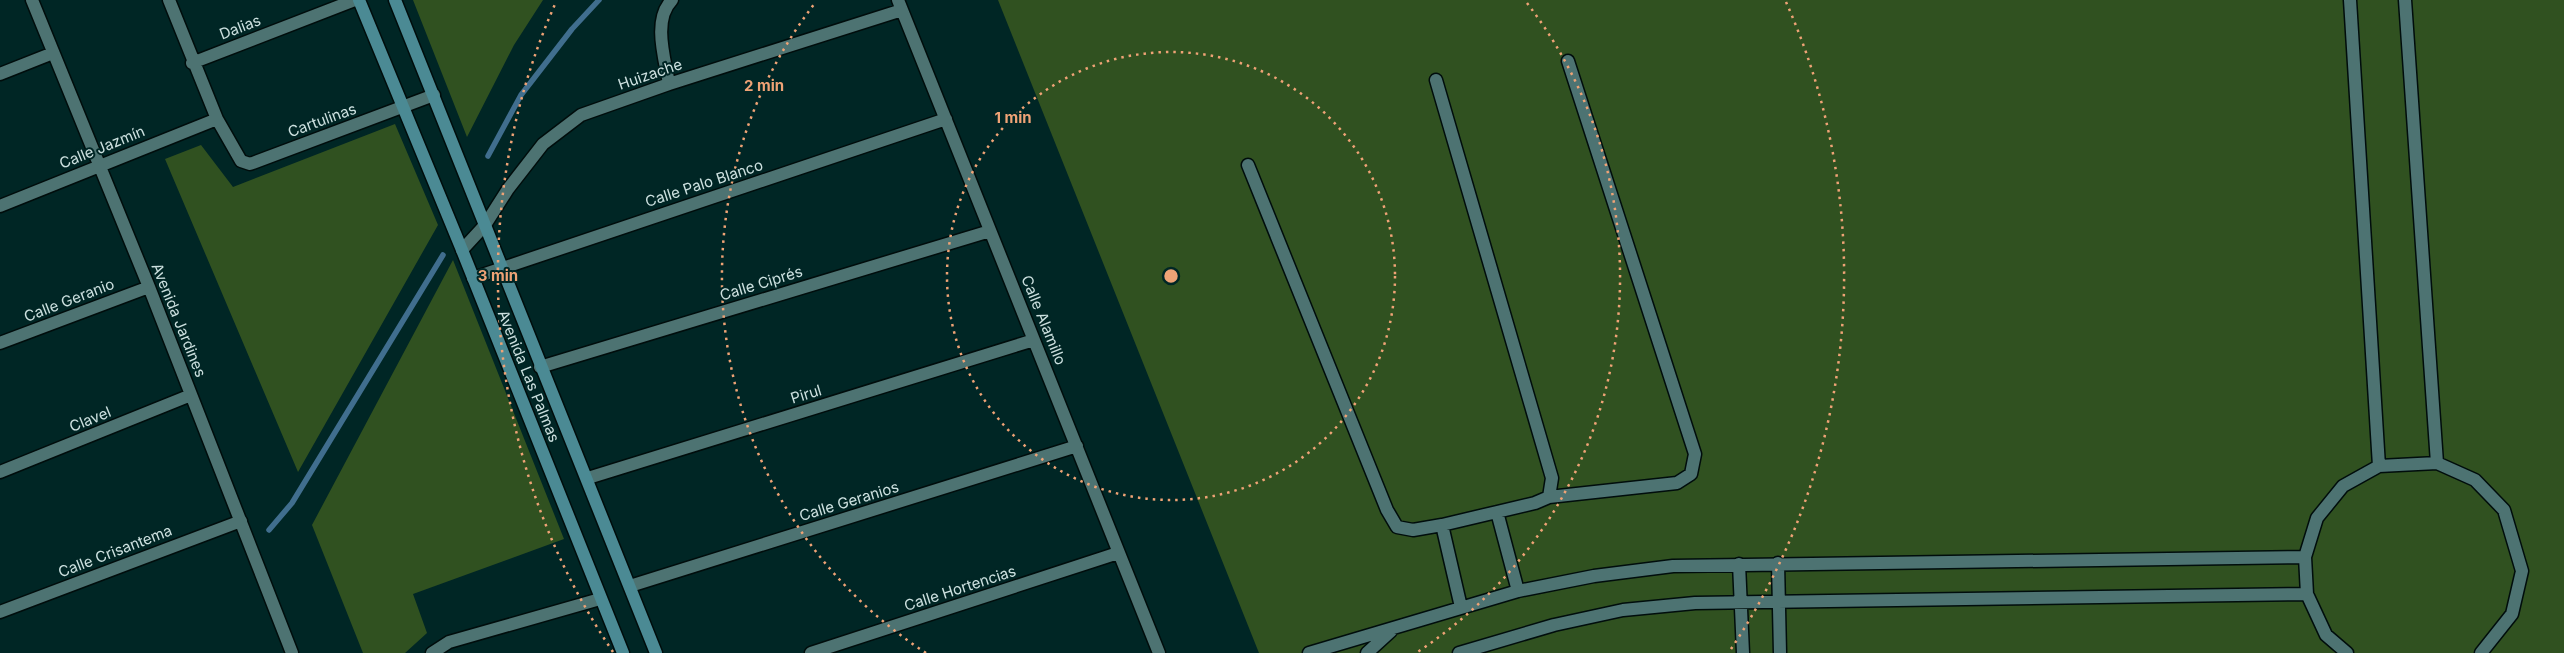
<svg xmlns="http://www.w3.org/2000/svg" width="2564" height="653" font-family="Inter,sans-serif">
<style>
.green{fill:#305120}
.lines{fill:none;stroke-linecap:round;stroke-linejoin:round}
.stream{stroke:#406e8e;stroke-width:5.5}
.street-casing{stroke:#000d0c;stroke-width:15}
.secondary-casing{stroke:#000d0c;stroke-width:15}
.street{stroke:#4d7372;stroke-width:12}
.secondary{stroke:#4b8a94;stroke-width:12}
.ring{fill:none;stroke:#efa376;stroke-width:2.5;stroke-dasharray:2.5 5}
.labels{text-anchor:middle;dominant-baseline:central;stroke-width:4;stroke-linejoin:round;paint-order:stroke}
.street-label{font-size:15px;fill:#cde1e0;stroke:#002625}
.centre{fill:#efa376;stroke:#002625;stroke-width:2.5}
.ring-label{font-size:15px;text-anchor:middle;font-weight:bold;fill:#efa376;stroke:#002625;stroke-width:4;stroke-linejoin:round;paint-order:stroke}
</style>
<rect width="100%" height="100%" fill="#002625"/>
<!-- green -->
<path class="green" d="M 413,0 L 543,0 L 514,45 L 467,137 Z
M 998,0 L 2564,0 L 2564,653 L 1259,653 Z
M 395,124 L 438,225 L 298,472 L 165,159 L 201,145 L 233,187 Z
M 453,260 L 564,539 L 413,594 L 427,633 L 405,653 L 363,653 L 312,525 Z"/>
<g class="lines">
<!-- stream -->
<path class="stream" d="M 488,156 L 521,95 L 572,29 L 599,0
M 269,530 L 292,503 L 443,255"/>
<defs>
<path id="street" d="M 32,0 L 149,287 L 292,653
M 169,0 L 217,119 L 241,161 L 250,164 L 434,95
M 898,0 L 1159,653
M 2350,0 L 2379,466
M 2405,0 L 2437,463
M 192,63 L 355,0
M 0,74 L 53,53
M 1436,80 L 1552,478 L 1549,497 L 1535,503 L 1497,512 L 1518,591
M 669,84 C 665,59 652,20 672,0
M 1248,165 L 1387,510 L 1397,527 L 1413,530 L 1442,525 L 1461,607
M 0,206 L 217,119
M 462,250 L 485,225 L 508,189 L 543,144 L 581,115 L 669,84 L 902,10
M 473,278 L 946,119
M 0,343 L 149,287
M 540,367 L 990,231
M 0,472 L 191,395
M 588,478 L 1034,340
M 1549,497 L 1677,483 L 1691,474 L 1695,454 L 1568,61
M 1442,525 L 1497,512
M 1778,563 L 1780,653
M 1739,564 L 1743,653
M 630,586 L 1077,446
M 0,612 L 241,521
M 432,653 L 449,642 L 600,599
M 811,653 L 1118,553
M 1309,653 L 1518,591 L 1594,576 L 1673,566 L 2305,557
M 1367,653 L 1391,631
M 1459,653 L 1554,625 L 1623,610 L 1695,603 L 2307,594
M 2347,653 L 2326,635 L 2307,594 L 2305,557 L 2317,518 L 2343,486 L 2379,466 L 2437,463 L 2475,480 L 2504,510 L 2522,571 L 2512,614 L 2481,653"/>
<path id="secondary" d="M 359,0 L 462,250 L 623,653
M 395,0 L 656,653"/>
</defs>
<!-- street casing -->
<use href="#street" class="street-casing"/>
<!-- secondary casing -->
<use href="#secondary" class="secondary-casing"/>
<!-- street -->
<use href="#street" class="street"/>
<!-- secondary -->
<use href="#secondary" class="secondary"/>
</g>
<!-- distance rings -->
<g class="ring">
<circle cx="1171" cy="276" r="224"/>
<path d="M926 653A449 449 0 0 1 815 3M1527 3A449 449 0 0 1 1416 653"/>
<path d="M613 652A673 673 0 0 1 556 2M1786 2A673 673 0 0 1 1729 652"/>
</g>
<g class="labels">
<!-- street labels -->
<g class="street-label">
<text transform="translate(240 27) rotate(-21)">Dalias</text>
<text transform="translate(650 74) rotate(-19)">Huizache</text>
<text transform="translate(322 120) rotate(-20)">Cartulinas</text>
<text transform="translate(102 147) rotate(-22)">Calle Jazmín</text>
<text transform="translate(704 183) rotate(-18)">Calle Palo Blanco</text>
<text transform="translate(761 283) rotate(-17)">Calle Ciprés</text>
<text transform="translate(69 300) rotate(-21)">Calle Geranio</text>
<text transform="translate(179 320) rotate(68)">Avenida Jardines</text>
<text transform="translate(1044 320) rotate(68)">Calle Alamillo</text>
<text transform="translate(529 376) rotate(68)">Avenida Las Palmas</text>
<text transform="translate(806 394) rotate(-17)">Pirul</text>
<text transform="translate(90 419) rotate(-22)">Clavel</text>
<text transform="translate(849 501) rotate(-17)">Calle Geranios</text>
<text transform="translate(115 551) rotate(-21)">Calle Crisantema</text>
<text transform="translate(960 588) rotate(-18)">Calle Hortencias</text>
</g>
</g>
<circle cx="1171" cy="276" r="8" class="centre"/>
<g class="ring-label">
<text x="764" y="91">2 min</text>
<text x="1013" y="123">1 min</text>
<text x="498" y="281">3 min</text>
</g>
</svg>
